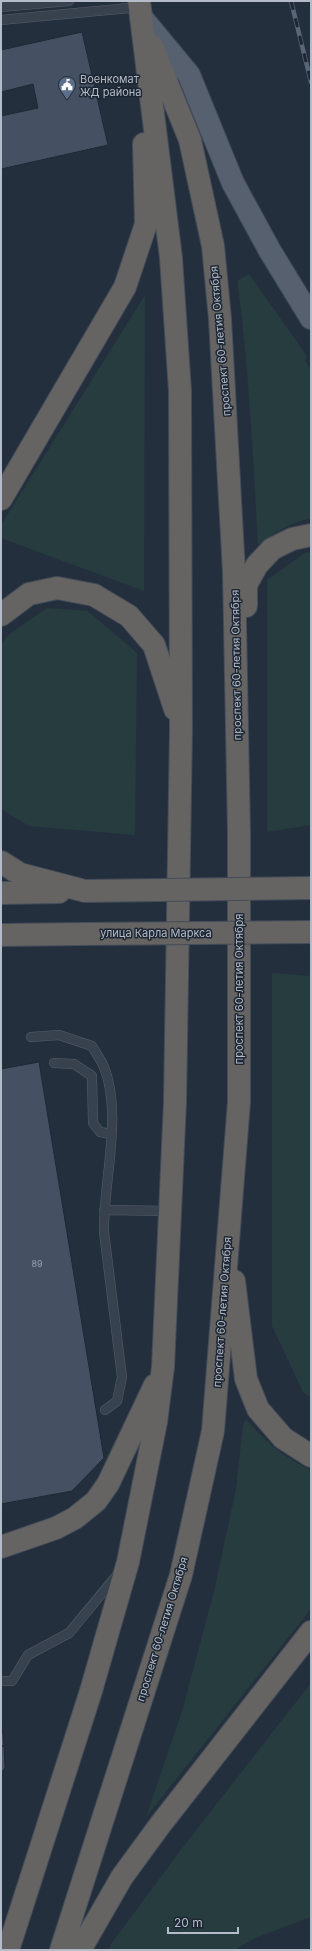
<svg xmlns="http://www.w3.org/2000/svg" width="312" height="1951" font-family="Inter,sans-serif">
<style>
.green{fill:#263c3f}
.building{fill:#455162;stroke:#1f2835}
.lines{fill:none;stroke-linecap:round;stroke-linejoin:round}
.service-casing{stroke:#565f6c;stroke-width:10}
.primary-casing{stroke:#414a57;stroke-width:24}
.trunk-casing{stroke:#434c59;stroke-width:24}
.service{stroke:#38414e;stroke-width:9}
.primary{stroke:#56606e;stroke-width:22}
.trunk{stroke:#656462;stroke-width:22}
.rail-casing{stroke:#5a6575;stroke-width:4.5}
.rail{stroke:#1d2633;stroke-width:3;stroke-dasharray:9;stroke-linecap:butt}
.trunk-bridge-casing{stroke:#434c59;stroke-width:24;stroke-linecap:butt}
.trunk-bridge{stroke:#656462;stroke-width:22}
.labels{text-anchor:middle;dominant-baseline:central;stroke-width:3;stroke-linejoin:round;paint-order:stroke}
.number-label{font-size:9px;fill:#98a1af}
.poi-label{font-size:11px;fill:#b4bcc9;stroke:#1d2633;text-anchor:start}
.street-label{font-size:11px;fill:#b4bcc9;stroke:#1d2633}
</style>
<rect width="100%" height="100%" fill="#242f3e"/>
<!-- green -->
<path class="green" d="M 249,274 L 307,356 L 305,360 L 311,369 L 311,519 C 293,521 275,531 262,545 L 258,544 C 253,458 249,372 238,286 L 238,280 Z
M 145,295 L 144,591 L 1,538 L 1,525 Z
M 306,552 L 311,553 L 311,825 L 267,832 L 267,580 Z
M 47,608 L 88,611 L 137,653 L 135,835 L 29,826 L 1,809 L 1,645 L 8,635 Z
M 272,973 L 311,976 L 311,1398 L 303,1392 L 272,1326 Z
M 246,1419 C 264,1441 285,1458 311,1470 L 311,1609 L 146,1817 L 183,1708 L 214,1591 L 236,1489 L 243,1425 Z
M 311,1683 L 311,1917 L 253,1939 L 235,1950 L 109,1950 L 111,1944 L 183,1847 Z"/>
<!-- building -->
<path class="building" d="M 82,32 L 108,145 L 1,169 L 1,116 L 38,108 L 33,84 L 1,92 L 1,50 Z
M 39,1062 L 104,1458 L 72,1491 L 1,1504 L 1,1069 Z
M 1,1716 L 4,1746 L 1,1746 Z
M 1,1746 L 4,1746 L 5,1768 L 1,1773 Z"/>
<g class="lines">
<defs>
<path id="service" d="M 1,7 L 69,1
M 1,20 L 140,7
M 31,1037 L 59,1035 L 92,1046 C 96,1053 101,1060 104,1067 C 123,1114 103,1183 104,1232 L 122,1377 L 117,1401 L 105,1410
M 54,1063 L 74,1064 L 92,1076 L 93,1123 L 100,1132 L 111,1134
M 104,1210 L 170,1211
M 1,1681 L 12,1681 L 28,1655 L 69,1633 L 118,1574"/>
<path id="primary" d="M 141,17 L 189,75 L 233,183 L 270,251 L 311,318"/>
<path id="trunk" d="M 1,499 L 125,287 L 146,224 L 144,144
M 246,606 L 246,585 L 257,565 L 272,549 L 292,539 L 311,535
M 1,615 L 29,594 L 57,588 L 94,595 L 129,616 L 154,645 L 175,709
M 1,862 L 20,874 L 85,891
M 1,893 L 59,892
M 1,935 L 83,934
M 234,1281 L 246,1379 L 258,1409 L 283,1438 L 311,1456
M 1,1547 L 56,1528 L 75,1518 L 96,1501 L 108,1484 L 155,1385
M 8,1950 L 91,1691 L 128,1562 L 156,1422 L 163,1367 L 175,1102 L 181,729 L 180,391 L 171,258 L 139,1
M 61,1950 L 181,1575 L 213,1431 L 239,1102 L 239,833 L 234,572 L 220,319 L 213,246 L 190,140 L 152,46
M 80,1950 L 122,1877 L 160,1825 L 311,1632"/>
</defs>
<!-- service casing -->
<use href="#service" class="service-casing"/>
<!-- primary casing -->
<use href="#primary" class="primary-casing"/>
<!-- trunk casing -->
<use href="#trunk" class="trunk-casing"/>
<!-- service -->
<use href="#service" class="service"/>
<!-- primary -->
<use href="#primary" class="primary"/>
<!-- trunk -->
<use href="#trunk" class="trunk"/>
<defs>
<path id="rail" d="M 291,1 L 311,82"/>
</defs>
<!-- rail casing -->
<use href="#rail" class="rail-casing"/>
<!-- rail -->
<use href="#rail" class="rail"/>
<defs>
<path id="trunk-bridge" d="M 85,891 L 311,888
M 83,934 L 311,932"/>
</defs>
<!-- trunk-bridge casing -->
<use href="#trunk-bridge" class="trunk-bridge-casing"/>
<!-- trunk-bridge -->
<use href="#trunk-bridge" class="trunk-bridge"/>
</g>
<!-- icons -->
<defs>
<symbol id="civic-pin" viewBox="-11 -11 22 30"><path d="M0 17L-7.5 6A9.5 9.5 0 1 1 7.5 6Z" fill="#5c6f8a" stroke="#1d2633"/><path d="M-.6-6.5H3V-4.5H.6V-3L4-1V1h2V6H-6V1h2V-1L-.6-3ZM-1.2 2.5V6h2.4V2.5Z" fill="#fff"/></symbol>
</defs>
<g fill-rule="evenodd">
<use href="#civic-pin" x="57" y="75" width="20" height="27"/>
</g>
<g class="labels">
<!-- number labels -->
<g class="number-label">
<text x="37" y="1263">89</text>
</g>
<!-- poi labels -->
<g class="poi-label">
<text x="80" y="79">Военкомат<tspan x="80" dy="13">ЖД района</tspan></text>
</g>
<!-- street labels -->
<g class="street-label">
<text transform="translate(220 341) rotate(-95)">проспект 60-летия Октября</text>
<text transform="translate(236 665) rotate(-91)">проспект 60-летия Октября</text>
<text x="156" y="933">улица Карла Маркса</text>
<text transform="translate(239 989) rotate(-90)">проспект 60-летия Октября</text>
<text transform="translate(222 1312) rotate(-86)">проспект 60-летия Октября</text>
<text transform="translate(162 1629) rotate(-73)">проспект 60-летия Октября</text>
</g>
</g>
<!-- border -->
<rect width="312" height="1951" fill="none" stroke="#b4bcc9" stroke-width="4"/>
<!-- scale -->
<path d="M168 1927v6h70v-6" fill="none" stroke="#b4bcc9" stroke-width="2"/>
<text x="174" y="1927" font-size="12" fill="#b4bcc9" stroke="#1d2633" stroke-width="3" paint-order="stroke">20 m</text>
</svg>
